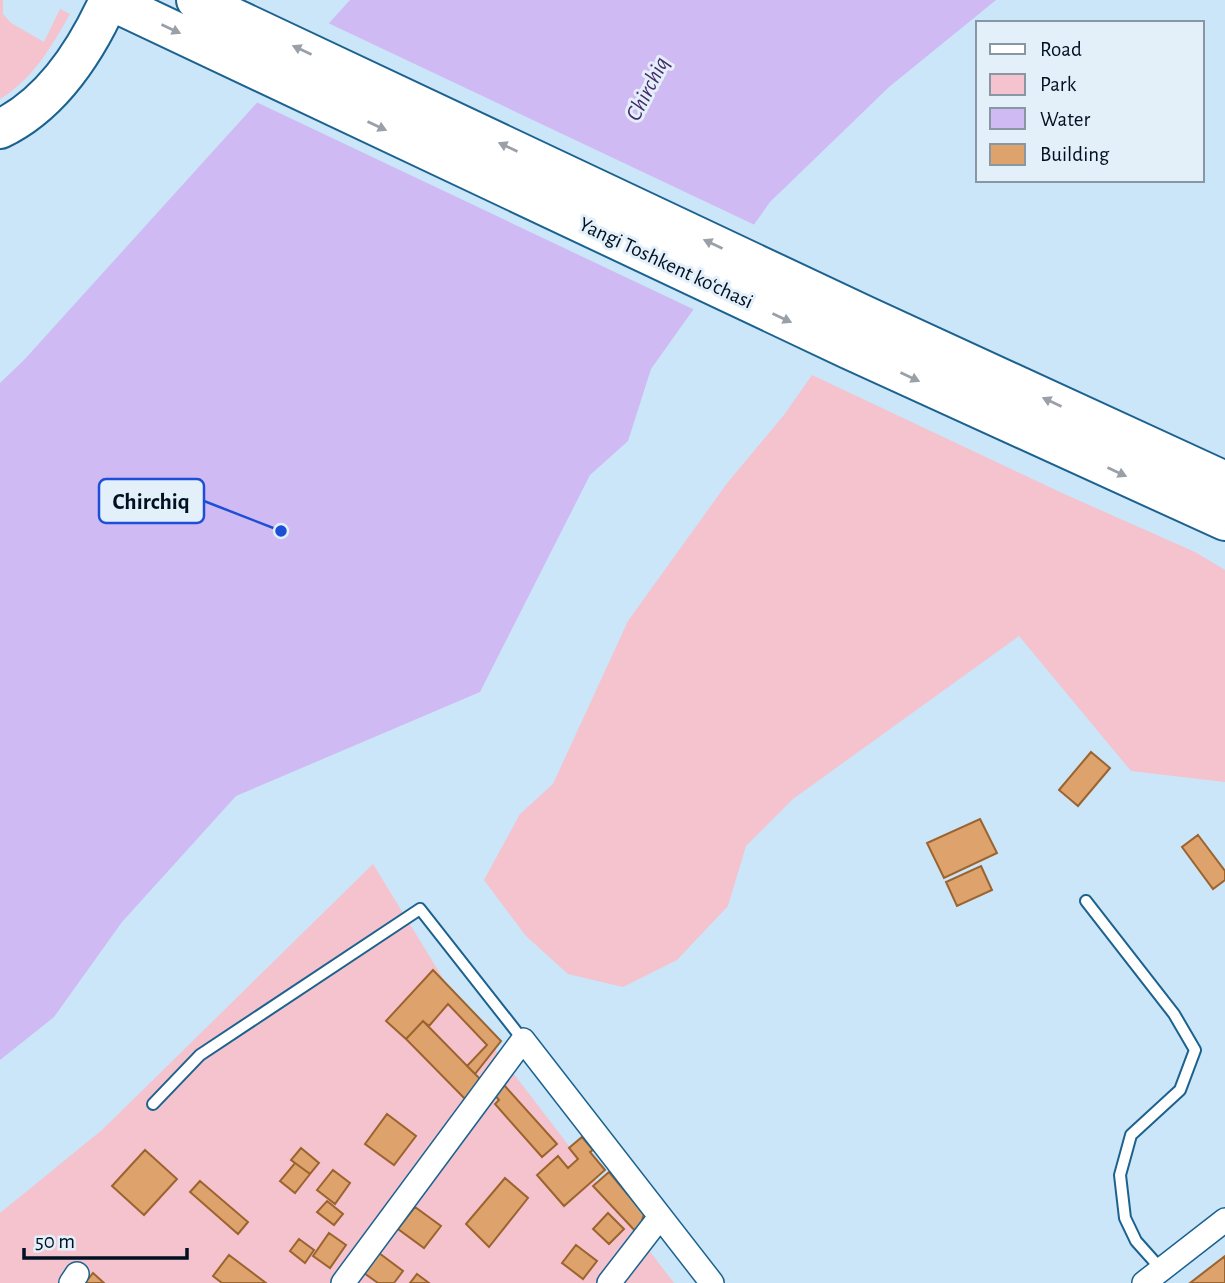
<svg xmlns="http://www.w3.org/2000/svg" width="1225" height="1283" font-family="'Alegreya Sans',sans-serif">
<style>
.green{fill:#f4c3ce}
.water{fill:#d0baf3}
.pier{fill:#cbe5f9}
.building{fill:#dea26d;stroke:#9b642e;stroke-width:2}
.lines{fill:none;stroke-linecap:round;stroke-linejoin:round}
.lane-casing{stroke:#1c628f;stroke-width:14}
.street-casing{stroke:#1c628f;stroke-width:26}
.highway-casing{stroke:#1c628f;stroke-width:42}
.lane{stroke:#fff;stroke-width:10}
.street{stroke:#fff;stroke-width:23}
.highway{stroke:#fff;stroke-width:38}
.oneway{fill:#99a0a7}
.labels{text-anchor:middle;dominant-baseline:central;stroke-width:6;stroke-linejoin:round;paint-order:stroke}
.street-label{font-size:21px;fill:#001123;stroke:#e3f0fa}
.water-label{font-size:23px;font-style:italic;fill:#48296b;stroke:#e3f0fa}
.leader{fill:none;stroke:#1d4ed8;stroke-width:2.5}
.callout-dot{fill:#1d4ed8;stroke:#e3f0fa;stroke-width:2.5}
.callout{fill:#e3f0fa;stroke:#1d4ed8;stroke-width:2.5}
.callout-label{font-size:23px;text-anchor:middle;font-weight:bold;fill:#001123}
</style>
<rect width="100%" height="100%" fill="#cbe5f9"/>
<!-- green -->
<path class="green" d="M 0,0 L 3,0 L 3,14 L 11,23 L 44,42 L 60,9 L 70,14 C 51,47 34,78 0,99 Z
M 812,375 L 1062,493 L 1195,552 L 1225,570 L 1225,782 L 1131,771 L 1019,636 L 793,799 L 746,846 L 728,906 L 677,960 L 623,987 L 568,974 L 526,936 L 484,880 L 520,814 L 553,784 L 628,621 L 728,482 L 784,415 Z
M 373,864 L 452,993 L 674,1283 L 0,1283 L 0,1213 L 102,1130 Z"/>
<!-- water -->
<path class="water" d="M 350,0 L 996,0 L 889,87 L 770,202 L 651,369 L 628,441 L 590,475 L 480,692 L 236,796 L 122,922 L 54,1017 L 0,1060 L 0,383 L 24,360 Z"/>
<!-- pier -->
<path class="pier" d="M 326,22 L 757,226 L 697,311 L 254,101 Z"/>
<!-- building -->
<path class="building" d="M 1091,752 L 1110,768 L 1078,806 L 1059,790 Z
M 980,819 L 997,853 L 944,878 L 927,843 Z
M 1198,835 L 1225,871 L 1225,880 L 1213,889 L 1182,847 Z
M 981,866 L 992,890 L 957,906 L 946,882 Z
M 433,970 L 501,1041 L 475,1074 L 467,1066 L 487,1045 L 448,1004 L 429,1026 L 423,1021 L 406,1039 L 386,1021 Z
M 423,1021 L 483,1082 L 467,1101 L 406,1039 Z
M 504,1085 L 557,1144 L 542,1157 L 495,1104 L 499,1100 L 494,1094 Z
M 387,1114 L 416,1136 L 394,1165 L 365,1144 Z
M 582,1137 L 593,1150 L 590,1152 L 605,1170 L 564,1206 L 537,1175 L 558,1156 L 568,1168 L 578,1159 L 569,1148 Z
M 301,1148 L 319,1163 L 310,1174 L 291,1160 Z
M 145,1150 L 177,1179 L 144,1215 L 112,1186 Z
M 295,1163 L 310,1174 L 295,1193 L 280,1181 Z
M 333,1170 L 350,1183 L 335,1204 L 317,1190 Z
M 609,1172 L 644,1214 L 638,1234 L 593,1186 Z
M 505,1178 L 528,1198 L 489,1247 L 466,1224 Z
M 200,1181 L 248,1222 L 238,1234 L 190,1192 Z
M 327,1201 L 343,1214 L 334,1225 L 317,1212 Z
M 415,1207 L 441,1226 L 424,1248 L 398,1229 Z
M 608,1213 L 624,1229 L 609,1244 L 593,1229 Z
M 329,1233 L 346,1245 L 330,1268 L 313,1256 Z
M 299,1239 L 314,1250 L 305,1263 L 290,1251 Z
M 576,1245 L 597,1261 L 583,1279 L 562,1263 Z
M 379,1253 L 403,1271 L 394,1283 L 378,1283 L 364,1273 Z
M 229,1255 L 266,1283 L 222,1283 L 213,1276 Z
M 1225,1256 L 1225,1283 L 1190,1283 Z
M 93,1273 L 104,1283 L 85,1283 Z
M 417,1274 L 429,1283 L 410,1283 Z"/>
<g class="lines">
<defs>
<path id="lane" d="M 1086,901 L 1174,1014 L 1195,1050 L 1180,1090 L 1131,1135 L 1120,1175 L 1125,1218 L 1136,1241 L 1161,1269
M 153,1104 L 200,1055 L 420,909 L 523,1040"/>
<path id="street" d="M 71,1283 L 77,1274
M 343,1283 L 523,1040 L 712,1283
M 609,1283 L 660,1217
M 1144,1283 L 1225,1220"/>
<path id="highway" d="M 109,0 L 848,349 L 1225,521
M 196,0 L 864,315 L 1225,481
M 0,129 C 52,104 86,51 109,0"/>
</defs>
<!-- lane casing -->
<use href="#lane" class="lane-casing"/>
<!-- street casing -->
<use href="#street" class="street-casing"/>
<!-- highway casing -->
<use href="#highway" class="highway-casing"/>
<!-- lane -->
<use href="#lane" class="lane"/>
<!-- street -->
<use href="#street" class="street"/>
<!-- highway -->
<use href="#highway" class="highway"/>
</g>
<!-- one-way arrows -->
<defs><path id="oneway-solid" d="M-6-.8H1V-3.2L6.5 0L1 3.2V.8H-6Z" transform="scale(1.75)"/></defs>
<g class="oneway">
<use href="#oneway-solid" transform="translate(171 29) rotate(25)"/>
<use href="#oneway-solid" transform="translate(302 50) rotate(-155)"/>
<use href="#oneway-solid" transform="translate(377 126) rotate(25)"/>
<use href="#oneway-solid" transform="translate(508 147) rotate(-155)"/>
<use href="#oneway-solid" transform="translate(713 244) rotate(-155)"/>
<use href="#oneway-solid" transform="translate(782 318) rotate(25)"/>
<use href="#oneway-solid" transform="translate(910 377) rotate(25)"/>
<use href="#oneway-solid" transform="translate(1052 402) rotate(-155)"/>
<use href="#oneway-solid" transform="translate(1117 472) rotate(25)"/>
</g>
<g class="labels">
<!-- street labels -->
<g class="street-label">
<text transform="translate(666 263) rotate(25)">Yangi Toshkent ko‘chasi</text>
</g>
<!-- water labels -->
<g class="water-label">
<text transform="translate(648 89) rotate(-63)">Chirchiq</text>
</g>
</g>
<!-- callouts -->
<path class="leader" d="M281 531L204 501"/>
<circle class="callout-dot" cx="281" cy="531" r="7"/>
<rect class="callout" x="99" y="479" width="105" height="44" rx="7"/>
<g class="callout-label">
<text x="151" y="509">Chirchiq</text>
</g>
<!-- legend -->
<rect x="976" y="21" width="228" height="161" fill="#e3f0fa" stroke="#8897a4" stroke-width="2"/>
<rect x="990" y="44" width="35" height="10" fill="#ffffff" stroke="#8897a4" stroke-width="2"/>
<text x="1040" y="56" font-size="21" fill="#001123">Road</text>
<rect x="990" y="74" width="35" height="21" fill="#f4c3ce" stroke="#8897a4" stroke-width="2"/>
<text x="1040" y="91" font-size="21" fill="#001123">Park</text>
<rect x="990" y="108" width="35" height="21" fill="#d0baf3" stroke="#8897a4" stroke-width="2"/>
<text x="1040" y="126" font-size="21" fill="#001123">Water</text>
<rect x="990" y="144" width="35" height="21" fill="#dea26d" stroke="#8897a4" stroke-width="2"/>
<text x="1040" y="161" font-size="21" fill="#001123">Building</text>
<!-- scale -->
<path d="M24 1248v10h163v-10" fill="none" stroke="#001123" stroke-width="3.5"/>
<text x="35" y="1248" font-size="21" fill="#001123" stroke="#e3f0fa" stroke-width="5" paint-order="stroke">50 m</text>
</svg>
